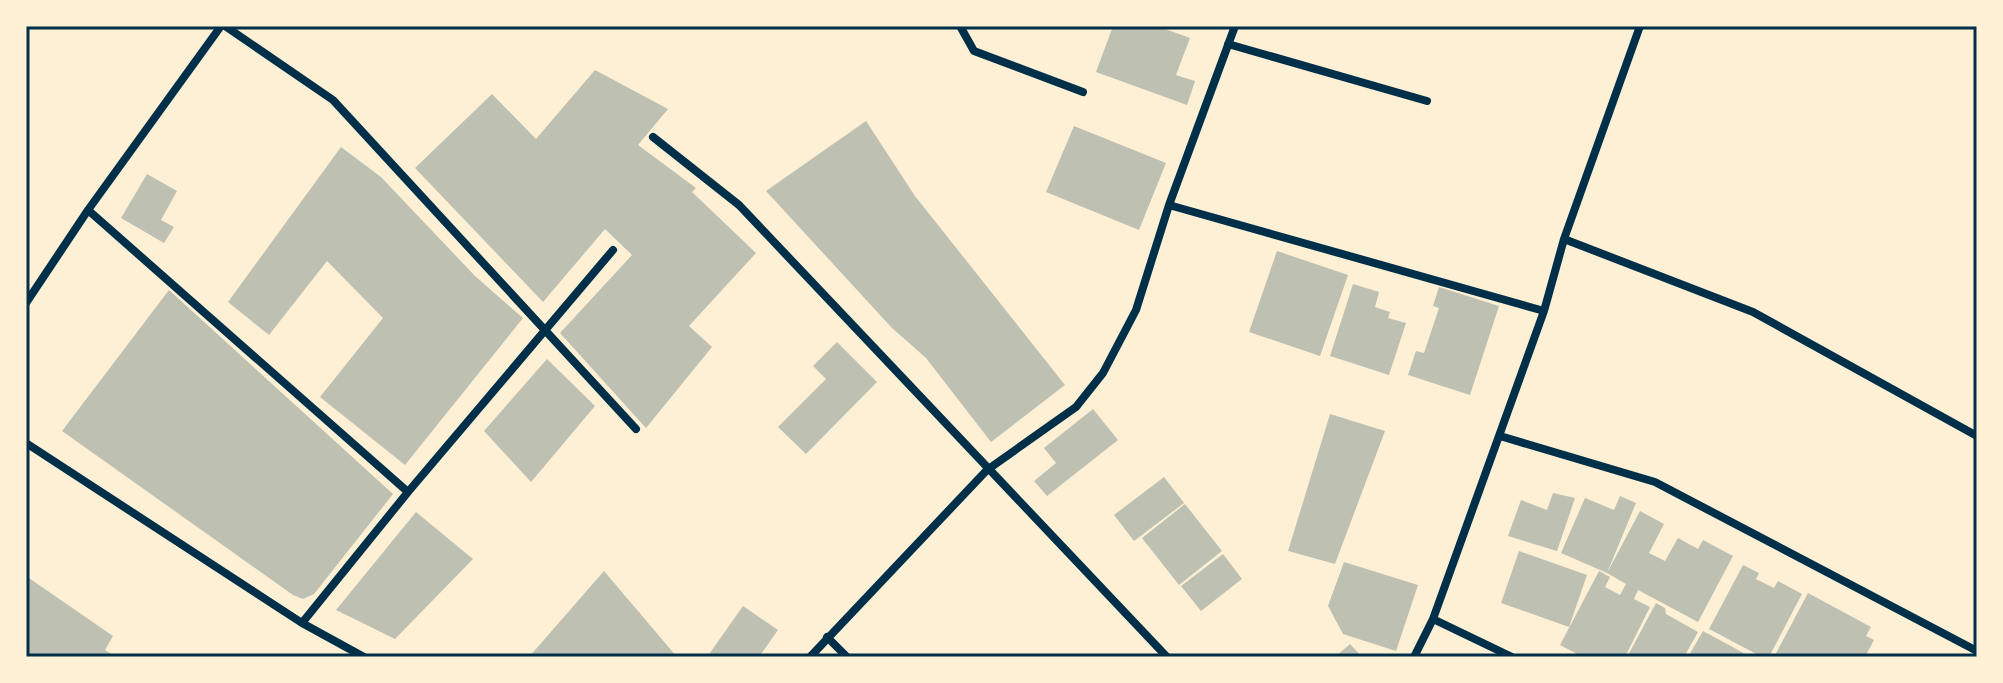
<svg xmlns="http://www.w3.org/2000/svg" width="2003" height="683" font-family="'Fira Sans',sans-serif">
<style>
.building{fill:#bec0b2}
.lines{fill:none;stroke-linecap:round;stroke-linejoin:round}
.minor{stroke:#003049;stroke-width:8}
.neatline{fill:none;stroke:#003049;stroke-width:3}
</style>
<rect width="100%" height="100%" fill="#fdf0d5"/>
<!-- building -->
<path class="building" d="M 1113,26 L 1157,26 L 1190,38 L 1176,75 L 1195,81 L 1187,105 L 1096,72 Z
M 595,70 L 668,109 L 638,145 L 696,188 L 692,192 L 756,253 L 689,326 L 712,347 L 646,428 L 560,333 L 632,255 L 605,229 L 543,302 L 415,168 L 492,94 L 536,139 Z
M 866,121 L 915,196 L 1065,385 L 991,442 L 926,358 L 892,328 L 766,191 Z
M 1074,126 L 1166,163 L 1139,230 L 1046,192 Z
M 341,147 L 381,177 L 475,276 L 523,318 L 405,465 L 320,397 L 383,318 L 327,261 L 269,335 L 228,302 Z
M 147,174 L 177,191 L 161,220 L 174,227 L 164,243 L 121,218 Z
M 1277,251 L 1348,275 L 1320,356 L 1249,332 Z
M 1353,284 L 1379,292 L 1375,307 L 1390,312 L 1388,318 L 1406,323 L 1389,375 L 1330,356 Z
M 1439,287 L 1499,306 L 1470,395 L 1408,375 L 1416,351 L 1424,353 L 1439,308 L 1433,306 Z
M 169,290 L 393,494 L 314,594 L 303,599 L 293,595 L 62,431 Z
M 837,342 L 877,382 L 806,454 L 778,427 L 826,379 L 813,366 Z
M 547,359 L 595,406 L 531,482 L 484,431 Z
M 1093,409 L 1118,440 L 1047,496 L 1034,481 L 1056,463 L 1044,448 Z
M 1330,414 L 1385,431 L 1335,564 L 1288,551 Z
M 1164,477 L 1184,503 L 1134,541 L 1114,515 Z
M 1553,493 L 1575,498 L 1557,551 L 1508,536 L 1521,500 L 1547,510 Z
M 1620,496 L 1636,503 L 1607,573 L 1561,553 L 1585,498 L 1614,510 Z
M 1185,504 L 1222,551 L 1179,585 L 1142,538 Z
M 1640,511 L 1664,524 L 1649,553 L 1665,561 L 1678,538 L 1698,549 L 1703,540 L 1733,556 L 1698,622 L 1638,590 L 1634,599 L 1650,607 L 1625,657 L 1583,657 L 1560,645 L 1599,571 L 1610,577 L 1605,587 L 1620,595 L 1626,584 L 1607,573 Z
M 416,512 L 473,559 L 395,639 L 336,610 Z
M 1519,551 L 1587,575 L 1569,627 L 1501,603 Z
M 1223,554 L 1242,579 L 1201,611 L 1181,586 Z
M 1344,562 L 1418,585 L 1396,651 L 1343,634 L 1328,606 Z
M 1743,565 L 1759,573 L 1756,579 L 1774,588 L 1778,581 L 1802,594 L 1769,657 L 1762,657 L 1709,629 Z
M 604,571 L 677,657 L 529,657 Z
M 26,576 L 113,636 L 105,650 L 116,657 L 26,657 Z
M 1808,593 L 1871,627 L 1866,636 L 1874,640 L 1866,655 L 1774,657 Z
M 1656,603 L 1665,608 L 1666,614 L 1698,632 L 1684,657 L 1627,657 Z
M 743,606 L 778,630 L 759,657 L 707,657 Z
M 1703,631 L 1751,657 L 1688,657 Z
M 1350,644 L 1362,657 L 1335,657 Z"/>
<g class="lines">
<!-- minor -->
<path class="minor" d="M 225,26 L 333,100 L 636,429
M 960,26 L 974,51 L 1083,92
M 1228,44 L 1427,101
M 653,137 L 739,205 L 1167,657
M 1169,205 L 1544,311
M 88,210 L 408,492
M 1564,239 L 1753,312 L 1977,436
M 26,303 L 88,210 L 221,26
M 1500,436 L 1655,482 L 1977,651
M 26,443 L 302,623 L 364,657
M 1433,619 L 1512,657
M 302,623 L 408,492 L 613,250
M 827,637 L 847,657
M 810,657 L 987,470 L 1076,407 L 1103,373 L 1136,310 L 1169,205 L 1235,26
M 1414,657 L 1433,619 L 1544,311 L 1564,239 L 1640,26"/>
</g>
<!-- border -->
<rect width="2003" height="683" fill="none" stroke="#fdf0d5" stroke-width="56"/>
<rect x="28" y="28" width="1947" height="627" class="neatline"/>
</svg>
